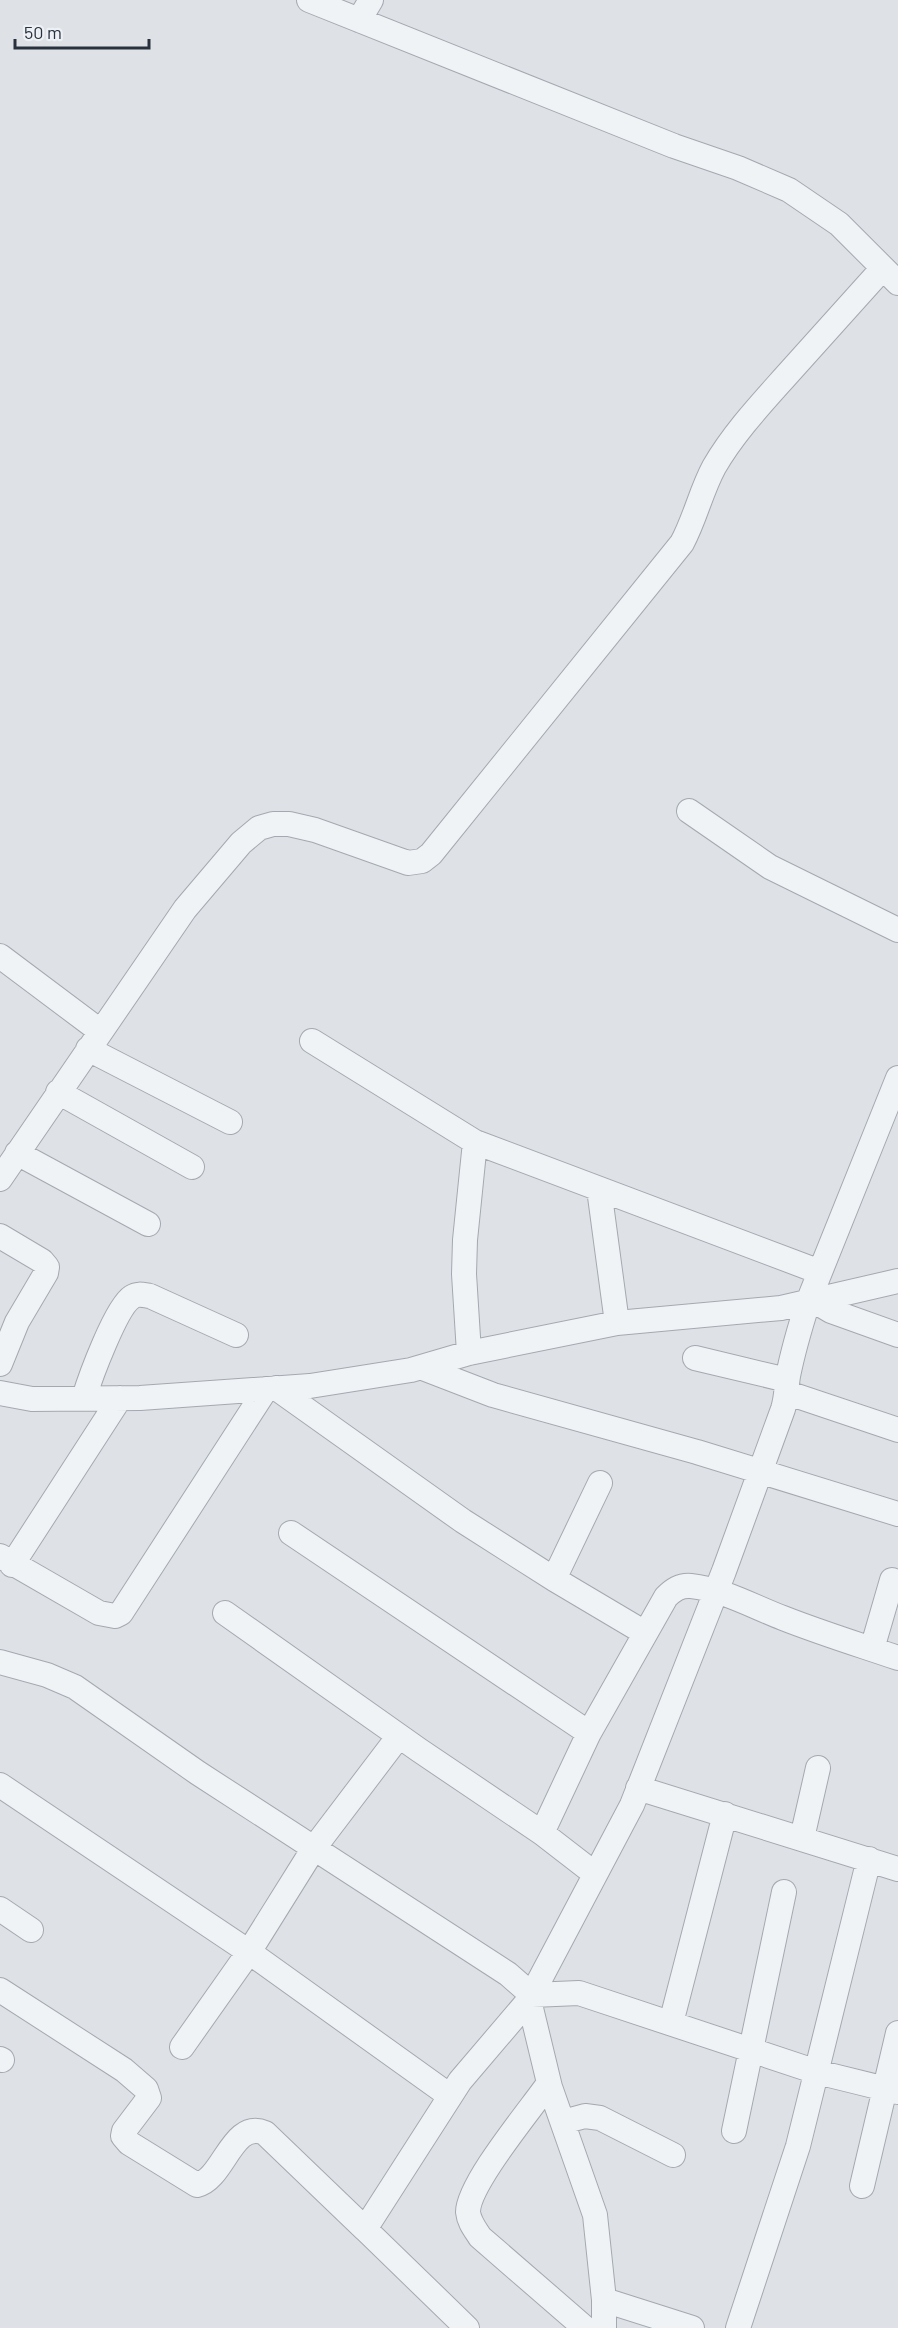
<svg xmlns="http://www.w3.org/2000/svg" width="898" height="2328" font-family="Barlow,sans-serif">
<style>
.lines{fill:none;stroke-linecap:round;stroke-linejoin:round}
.minor-casing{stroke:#a4a9b1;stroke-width:26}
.minor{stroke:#f0f3f5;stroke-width:24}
</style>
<rect width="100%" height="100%" fill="#dee2e7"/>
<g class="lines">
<defs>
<path id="minor" d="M 309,0 L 674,146 L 738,168 L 789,190 L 839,224 L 898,283
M 359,20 L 371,0
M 689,811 L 770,867 L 898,930
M 0,956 L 100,1031
M 312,1041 L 475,1142 L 820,1272
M 88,1049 L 230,1122
M 58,1092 L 192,1167
M 17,1153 L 148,1224
M 0,1179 L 185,909 L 241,843 L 259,828 L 273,824 L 289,824 L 315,830 L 408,863 L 422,861 L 431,854 L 682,543 C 695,519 701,491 714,467 C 733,434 760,405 785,377 C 818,340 851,304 883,268
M 599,1189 L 617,1323
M 0,1236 L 42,1261 L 47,1267 L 46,1273 L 17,1322 L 0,1364
M 814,1301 L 831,1311 L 898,1335
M 469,1353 L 464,1274 L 465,1240 L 475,1142
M 695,1358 L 787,1380
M 423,1368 L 493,1395 L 697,1452 L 898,1514
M 276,1388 L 463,1521 L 554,1579 L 645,1633
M 0,1393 L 32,1399 L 140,1398 L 310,1386 L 411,1370 L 469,1353 L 617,1323 L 781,1308 L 898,1281
M 788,1393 L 898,1430
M 84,1398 C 90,1378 116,1307 132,1297 C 138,1293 143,1295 150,1296 L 236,1335
M 291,1533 L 589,1733
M 0,1556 L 99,1613 L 115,1616 L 121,1613 L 266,1389
M 12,1565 L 120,1398
M 554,1579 L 600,1483
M 225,1613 L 419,1750 L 542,1833 L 595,1874
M 872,1649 L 892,1580
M 0,1662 L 47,1675 L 75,1687 L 198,1773 L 508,1974 L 532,1995 L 579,1993 L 817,2072 L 898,2092
M 0,1785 L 249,1952 L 450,2096
M 638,1788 L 898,1869
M 542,1833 L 589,1733 L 666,1597 C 673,1590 680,1585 691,1586 C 722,1589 754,1607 783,1618 C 821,1633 860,1645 898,1658
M 802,1838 L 818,1768
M 0,1909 L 31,1930
M 0,1990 L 124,2070 L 146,2089 L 149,2098 L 124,2131 L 123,2136 L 129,2143 L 197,2185 C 224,2179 232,2119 265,2133 L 365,2229
M 671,2023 L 725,1814
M 182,2047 L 249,1952 L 314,1848 L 399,1736
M 0,2059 L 2,2060
M 549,2083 C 531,2109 468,2184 468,2212 C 469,2222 475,2229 480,2237 L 585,2328
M 563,2122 L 585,2116 L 600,2118 L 673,2155
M 734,2131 L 784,1892
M 862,2186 L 898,2033
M 604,2300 L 692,2328
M 467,2328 L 365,2229 L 460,2081 L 529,2000
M 604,2328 L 604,2300 L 595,2215 L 550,2087 L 529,2000 L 632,1805 L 724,1571 L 783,1409 C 787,1396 786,1388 788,1376 C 793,1351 800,1327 808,1302 L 898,1078
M 738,2328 L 798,2146 L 869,1859"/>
</defs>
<!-- minor casing -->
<use href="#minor" class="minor-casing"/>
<!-- minor -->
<use href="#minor" class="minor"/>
</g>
<!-- scale -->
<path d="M15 39v9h134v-9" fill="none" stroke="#28313d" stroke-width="3"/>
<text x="24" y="39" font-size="18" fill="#28313d" stroke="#edf1f5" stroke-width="4.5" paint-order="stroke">50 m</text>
</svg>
